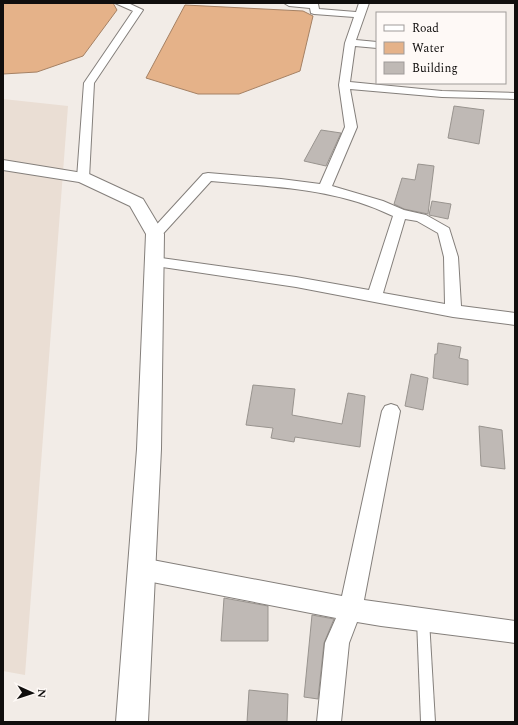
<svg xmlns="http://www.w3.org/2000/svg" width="518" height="725" font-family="Spectral,serif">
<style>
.built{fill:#eaded4}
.water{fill:#e5b289;stroke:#a58164}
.building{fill:#bfb9b5;stroke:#99948f}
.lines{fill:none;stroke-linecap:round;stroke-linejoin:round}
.service-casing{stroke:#847f7b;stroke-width:2}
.minor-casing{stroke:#847f7b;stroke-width:2}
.tertiary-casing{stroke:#847f7b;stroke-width:2}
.service{fill:#fff;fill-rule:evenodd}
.minor{fill:#fff;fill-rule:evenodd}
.tertiary{fill:#fff;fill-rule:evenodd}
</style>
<rect width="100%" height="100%" fill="#f2ece7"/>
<!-- built -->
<path class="built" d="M 3,99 L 68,106 L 25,675 L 3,671 Z"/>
<!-- water -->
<path class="water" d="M 3,3 L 113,3 L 117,10 L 83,56 L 37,72 L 3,74 Z
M 185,5 L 303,11 L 313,16 L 300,71 L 239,94 L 198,94 L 146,78 Z"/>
<!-- building -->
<path class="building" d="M 454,106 L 484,110 L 479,144 L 448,138 Z
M 321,130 L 341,133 L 326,166 L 304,161 Z
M 418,164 L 434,166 L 428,214 L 404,209 L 394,204 L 402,178 L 415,180 Z
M 432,201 L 451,204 L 448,219 L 429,215 Z
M 438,343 L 461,347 L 459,358 L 468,360 L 468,385 L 433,378 L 435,354 L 437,354 Z
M 411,374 L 428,378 L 423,410 L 405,406 Z
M 253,385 L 295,389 L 292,415 L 342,424 L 348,393 L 365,396 L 360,447 L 295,437 L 294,442 L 271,438 L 273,428 L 246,425 Z
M 479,426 L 502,430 L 505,469 L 481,466 Z
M 224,598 L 268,606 L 268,641 L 221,641 Z
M 312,615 L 334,619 L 324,643 L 318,699 L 304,697 Z
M 249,690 L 288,694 L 287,722 L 247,722 Z"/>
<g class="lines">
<defs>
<path id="service" d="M 423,614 L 427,616 L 429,620 L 435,722 L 421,722 L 417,620 L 419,616 Z"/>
<path id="minor" d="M 115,3 L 128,3 L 143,10 L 94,83 L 89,178 L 88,181 L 78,181 L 77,178 L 84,83 L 133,11 Z
M 284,3 L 315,3 L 318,4 L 319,9 L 356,12 L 359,3 L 369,3 L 356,40 L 377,42 L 377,48 L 355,46 L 350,82 L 442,91 L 515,93 L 515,99 L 442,97 L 350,89 L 357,127 L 332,186 L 383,201 L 404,210 L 426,215 L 449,228 L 458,257 L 461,306 L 515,313 L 515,325 L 453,317 L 296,287 L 149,265 L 147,262 L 149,259 L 154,257 L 296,277 L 369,290 L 393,216 C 336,188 273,187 211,181 L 160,237 L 155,239 L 150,237 L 148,234 L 203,174 L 208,173 L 281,179 L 320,184 L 345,127 L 339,85 L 345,43 L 354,17 L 314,14 L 311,13 L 310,8 L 289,6 ZM 405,219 L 417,221 L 438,233 L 444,257 L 445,304 L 383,293 Z
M 391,404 L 397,406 L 400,411 L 364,600 L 515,621 L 515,643 L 381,626 L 357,622 L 349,643 L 341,722 L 317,722 L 325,643 L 336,618 L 142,580 L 134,576 L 131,569 L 134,562 L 142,558 L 342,596 L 382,411 L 385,406 Z"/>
<path id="tertiary" d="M 3,160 L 89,174 L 143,199 L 164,234 L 161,449 L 148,722 L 116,722 L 137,449 L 146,234 L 130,206 L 79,182 L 3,170 Z"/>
</defs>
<!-- service casing -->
<use href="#service" class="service-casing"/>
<!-- minor casing -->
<use href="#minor" class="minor-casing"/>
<!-- tertiary casing -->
<use href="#tertiary" class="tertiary-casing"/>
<!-- service -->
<use href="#service" class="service"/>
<!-- minor -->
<use href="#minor" class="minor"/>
<!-- tertiary -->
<use href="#tertiary" class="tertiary"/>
</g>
<!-- border -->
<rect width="518" height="725" fill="none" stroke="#100e0d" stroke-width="8"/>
<!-- legend -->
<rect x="376" y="12" width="130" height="72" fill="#fef9f6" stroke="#9f9b99"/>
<rect x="384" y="25" width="20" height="6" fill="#ffffff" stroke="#9f9b99"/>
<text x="412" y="32" font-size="12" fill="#100e0d">Road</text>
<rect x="384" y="42" width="20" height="12" fill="#e5b289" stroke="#9f9b99"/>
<text x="412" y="52" font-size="12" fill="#100e0d">Water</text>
<rect x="384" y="62" width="20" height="12" fill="#bfb9b5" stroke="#9f9b99"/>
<text x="412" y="72" font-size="12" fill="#100e0d">Building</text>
<!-- north arrow -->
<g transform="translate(32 693) rotate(93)" stroke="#fef9f6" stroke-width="3" paint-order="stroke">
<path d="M0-3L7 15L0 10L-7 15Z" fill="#100e0d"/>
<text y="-6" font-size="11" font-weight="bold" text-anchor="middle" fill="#100e0d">N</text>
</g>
</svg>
